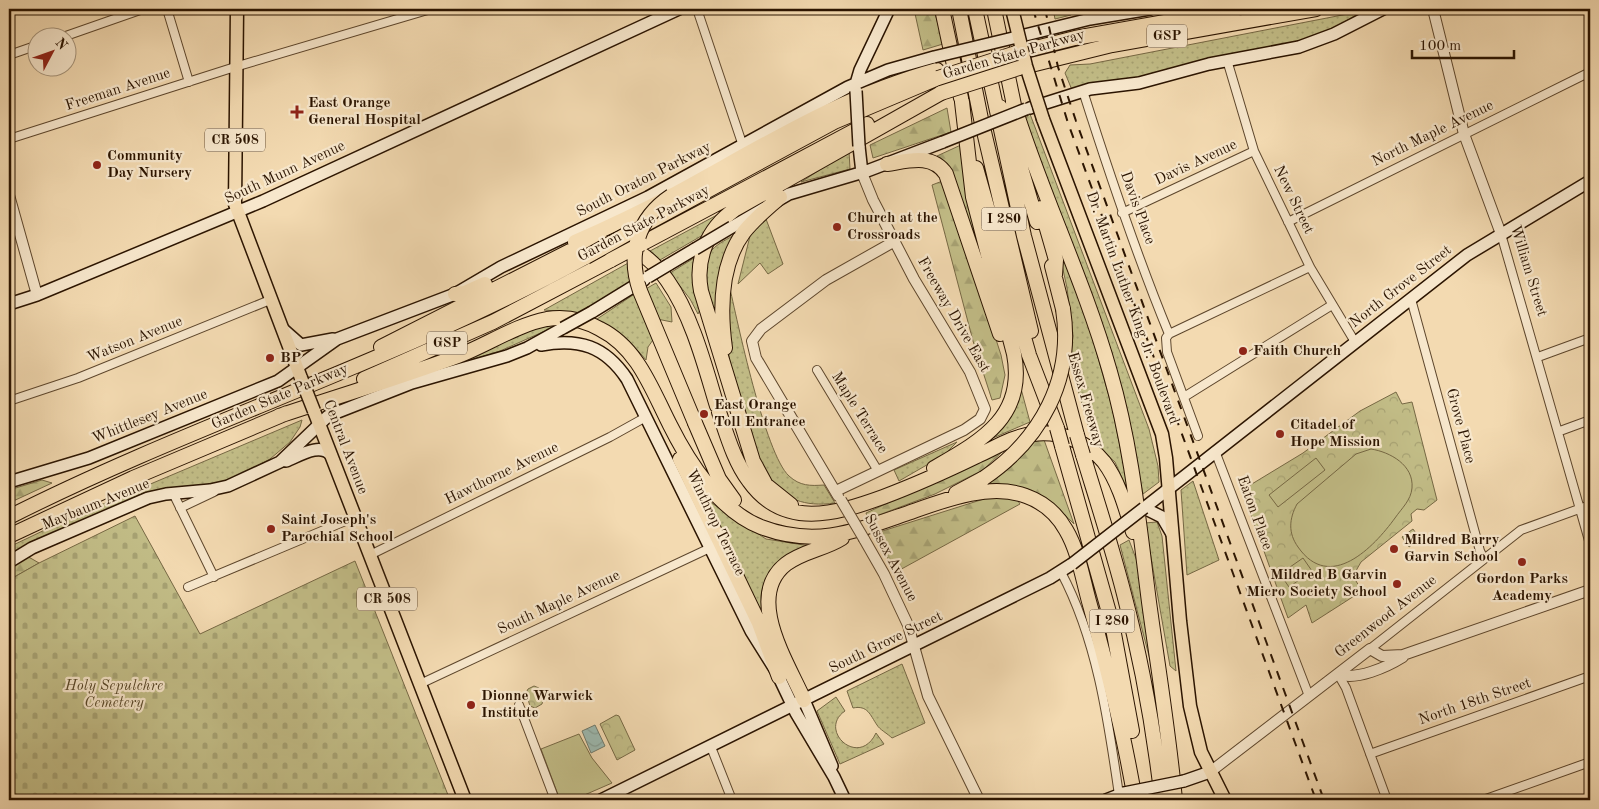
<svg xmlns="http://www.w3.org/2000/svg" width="1599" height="809" font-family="'Old Standard TT',serif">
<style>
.grass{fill:url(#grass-dots);stroke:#766844}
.forest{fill:url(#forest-firs);stroke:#766844}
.cemetery{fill:url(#cemetery-stones);stroke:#766844}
.park{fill:url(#park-crowns);stroke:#766844}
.pitch{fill:#c2bd87;stroke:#766844}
.water{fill:url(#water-waves);stroke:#6f786a}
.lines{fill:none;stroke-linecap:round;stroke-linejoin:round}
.minor-casing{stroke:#5d462c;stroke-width:10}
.tertiary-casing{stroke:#5d462c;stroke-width:12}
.secondary-casing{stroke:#2b1400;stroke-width:14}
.primary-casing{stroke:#2b1400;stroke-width:15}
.motorway-casing{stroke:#2b1400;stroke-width:16}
.minor{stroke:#f7e7cc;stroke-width:8}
.tertiary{stroke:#f7e7cc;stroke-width:10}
.secondary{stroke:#f7e7cc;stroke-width:11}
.primary{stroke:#f3dab1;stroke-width:12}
.motorway{stroke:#f3dab1;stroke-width:14}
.rail{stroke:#2b1400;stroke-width:2;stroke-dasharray:9 9;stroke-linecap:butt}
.tertiary-bridge-casing{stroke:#5d462c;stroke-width:12;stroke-linecap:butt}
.secondary-bridge-casing{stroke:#2b1400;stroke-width:14;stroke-linecap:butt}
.primary-bridge-casing{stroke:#2b1400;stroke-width:15;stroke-linecap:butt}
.motorway-bridge-casing{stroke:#2b1400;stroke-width:16;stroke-linecap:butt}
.tertiary-bridge{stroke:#f7e7cc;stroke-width:10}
.secondary-bridge{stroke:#f7e7cc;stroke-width:11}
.primary-bridge{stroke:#f3dab1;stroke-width:12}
.motorway-bridge{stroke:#f3dab1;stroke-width:14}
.poi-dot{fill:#8f2418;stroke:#f7e7cc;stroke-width:2}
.labels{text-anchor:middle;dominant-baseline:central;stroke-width:4.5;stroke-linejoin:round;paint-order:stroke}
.shield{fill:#f7e7cc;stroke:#68533d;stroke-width:1}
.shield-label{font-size:14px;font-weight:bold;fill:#2b1400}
.street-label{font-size:15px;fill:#2b1400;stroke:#f7e7cc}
.poi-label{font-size:15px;font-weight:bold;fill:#2b1400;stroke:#f7e7cc;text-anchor:start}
.park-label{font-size:15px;font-style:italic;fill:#584728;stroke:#f7e7cc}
</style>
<defs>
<pattern id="grass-dots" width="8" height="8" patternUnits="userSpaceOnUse" patternTransform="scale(1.25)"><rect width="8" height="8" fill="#c2bd87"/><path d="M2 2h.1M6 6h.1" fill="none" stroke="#a7a273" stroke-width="1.8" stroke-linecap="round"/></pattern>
<pattern id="forest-firs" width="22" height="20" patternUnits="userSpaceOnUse" patternTransform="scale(1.25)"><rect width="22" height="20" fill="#c2bd87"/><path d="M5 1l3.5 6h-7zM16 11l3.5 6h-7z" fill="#a7a273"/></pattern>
<pattern id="cemetery-stones" width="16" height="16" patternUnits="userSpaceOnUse" patternTransform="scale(1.25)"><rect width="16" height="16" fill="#c2bd87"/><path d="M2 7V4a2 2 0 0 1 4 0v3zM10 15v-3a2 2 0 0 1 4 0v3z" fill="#a7a273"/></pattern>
<pattern id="park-crowns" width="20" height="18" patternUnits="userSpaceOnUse" patternTransform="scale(1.25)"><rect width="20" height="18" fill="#c2bd87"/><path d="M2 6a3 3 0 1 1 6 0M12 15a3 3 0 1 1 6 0" fill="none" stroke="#a7a273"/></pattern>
<pattern id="water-waves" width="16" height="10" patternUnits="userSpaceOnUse" patternTransform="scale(1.25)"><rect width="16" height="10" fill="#9cbab1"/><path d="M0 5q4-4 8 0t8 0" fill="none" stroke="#879f96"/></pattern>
</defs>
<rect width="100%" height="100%" fill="#f3dab1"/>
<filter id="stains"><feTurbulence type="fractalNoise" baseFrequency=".004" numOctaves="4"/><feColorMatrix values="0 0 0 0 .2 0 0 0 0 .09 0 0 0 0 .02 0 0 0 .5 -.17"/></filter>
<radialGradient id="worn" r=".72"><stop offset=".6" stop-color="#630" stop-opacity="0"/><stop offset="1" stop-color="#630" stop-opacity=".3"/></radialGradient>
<!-- grass -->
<path class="grass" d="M 1363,11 L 1334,28 L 1284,47 L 1237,53 L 1132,81 L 1072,90 L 1065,73 L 1070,65 L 1090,64 Z
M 1030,114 L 1149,429 L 1158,466 L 1159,482 L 1143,494 L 1114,362 L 1023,120 Z
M 849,151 L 850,169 L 801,182 Z
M 717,215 L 703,235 L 660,260 L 650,251 Z
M 766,219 L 783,264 L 768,274 L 760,263 L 738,284 L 751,232 Z
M 736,234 L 715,319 C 709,301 697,266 712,250 C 718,243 728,239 736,234 Z
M 1056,237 L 1089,326 L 1112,407 L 1130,496 L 1115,462 L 1093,442 L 1070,362 L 1073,336 L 1067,288 Z
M 699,255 L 702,305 L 698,314 L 690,299 L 670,273 Z
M 630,262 L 633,281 L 580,313 L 544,310 Z
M 656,283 L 671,307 L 672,322 L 657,319 L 644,290 Z
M 729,284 C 737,320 765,454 789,476 C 800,486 810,486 824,485 L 835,503 C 772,512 759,465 744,415 C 737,391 729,365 727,341 C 726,322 729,302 729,284 Z
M 636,293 L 655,337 L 648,347 L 646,360 C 631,341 615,331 594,321 Z
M 563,323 L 500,351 L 458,364 L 458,360 L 535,327 Z
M 1020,385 L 1030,422 L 986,441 Z
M 302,420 L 300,427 L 290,442 L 270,459 L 240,475 L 215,484 L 151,491 L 9,554 L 9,547 L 70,518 Z
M 957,442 L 944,455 L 899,481 L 894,470 Z
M 1193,481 L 1219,560 L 1187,575 L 1181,490 Z
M 704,498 L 766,539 L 810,546 L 786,557 L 763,618 Z
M 1157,522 L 1162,536 L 1176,671 L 1170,666 L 1145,523 Z
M 1129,540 L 1138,564 L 1154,675 L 1120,545 Z
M 902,664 L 925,723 L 892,738 C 888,734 879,729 877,725 C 870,715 868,705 853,708 L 847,691 Z
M 836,697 L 845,711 C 817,730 859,769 876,733 L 884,744 L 840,764 L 817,711 Z"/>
<!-- forest -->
<path class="forest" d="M 914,9 L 934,9 L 943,44 L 923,50 Z
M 1053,9 L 1068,9 L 1071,15 L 1055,19 Z
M 947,108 L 951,132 L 873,158 L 870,145 Z
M 963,144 L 985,270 L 950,169 L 937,156 Z
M 945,180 L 1001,355 L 1005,375 L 1000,398 L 992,400 L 973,341 L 932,185 Z
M 1043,437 L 1074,524 C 1044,493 1032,488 989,483 L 1036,438 Z
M 1005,449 L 983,470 L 935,494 L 868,519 L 866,513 Z
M 42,480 L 52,483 L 9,503 L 9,490 Z
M 987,498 L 1016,498 L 1020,504 L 896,572 L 873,534 Z
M 27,556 L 39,563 L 9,580 L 9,570 Z"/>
<!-- cemetery -->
<path class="cemetery" d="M 135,516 L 200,634 L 355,561 L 450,800 L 9,800 L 9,580 L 39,563 Z"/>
<!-- park -->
<path class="park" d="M 1396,392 L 1402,404 L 1412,402 L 1437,500 L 1424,510 L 1417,509 L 1411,514 L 1412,521 L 1361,562 L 1353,576 L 1362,591 L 1312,623 L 1306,605 L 1288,618 L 1242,490 L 1303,453 L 1360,411 Z
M 1413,529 L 1420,539 L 1409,547 L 1402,537 Z
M 534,686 L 539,688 L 543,700 L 542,704 L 535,708 L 530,706 L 526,693 L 528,689 Z
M 616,715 L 619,716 L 635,750 L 617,760 L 600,724 Z"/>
<!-- pitch -->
<path class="pitch" d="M 1371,449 C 1390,452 1414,465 1412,488 C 1411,500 1402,508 1395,518 C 1374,547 1330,593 1298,547 C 1288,533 1289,519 1297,504 L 1356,454 Z
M 1316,458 L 1325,470 L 1278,507 L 1269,495 Z
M 1303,558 L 1312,571 L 1289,587 L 1280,574 Z
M 579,734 L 592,758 L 612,783 L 573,800 L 560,800 L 541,749 Z"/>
<!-- water -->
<path class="water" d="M 595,725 L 605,746 L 591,753 L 582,731 Z"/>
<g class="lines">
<defs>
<path id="minor" d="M 167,9 L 189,82
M 697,9 L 743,146
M 60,38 L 143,9
M 9,55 L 38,45
M 1227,60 L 1254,151 L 1310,267 L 1355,342
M 1083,91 C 1109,173 1136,254 1169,334
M 9,139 L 235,67 L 431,9
M 1122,213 L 1254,151
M 1288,222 L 1590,72
M 1501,234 L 1590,544
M 1411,299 L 1480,551 L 1484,559
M 1169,334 L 1310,267
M 1169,334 L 1166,338 L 1167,352 L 1198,436
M 1538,357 L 1590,338
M 817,370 L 878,471
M 1184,397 L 1332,305
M 9,401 L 78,378 L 270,300
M 1560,431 L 1590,420
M 1215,451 L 1309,696
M 173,493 L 214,577
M 180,508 L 214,492
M 370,555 L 610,437 L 646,417
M 1061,572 C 1097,640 1108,719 1119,795
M 188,587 L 355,517
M 1370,649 L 1521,530 L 1590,505
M 1338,674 L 1346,688 L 1387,800
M 420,684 L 710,548
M 519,705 L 555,800
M 711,747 L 732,800
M 1370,754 L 1590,676
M 1483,800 L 1590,762"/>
<path id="tertiary" d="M 1433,9 L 1464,134 L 1501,234
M 9,195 L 37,295
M 836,491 L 964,430 L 980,419 L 985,409 L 970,372 L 914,279 L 873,200 L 862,173
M 838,496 L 756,358 L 752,341 L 761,329 L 826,280 L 895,241
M 864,539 L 884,574 L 908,625 L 928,696 L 979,800
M 1338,674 C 1356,681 1387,667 1403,657
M 1210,772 L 1370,649 L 1382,656 L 1403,655 L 1590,590"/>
<path id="secondary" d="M 1013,38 L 1090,19 L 1150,9
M 855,87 L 860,70 L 889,9
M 1030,108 L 1090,89 L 1139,83 L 1209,64 L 1299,47 L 1334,34 L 1383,9
M 859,146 L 862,173
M 732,227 L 789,194 L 867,171 L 943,142
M 668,265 L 695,249
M 9,304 L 37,295 L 263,201 L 679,9
M 592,312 L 644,280
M 284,330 L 301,345 L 333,339
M 541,345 C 579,338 605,346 627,379 L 751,631 L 776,671 L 796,713 L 834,777 L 845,800
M 286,461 C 299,456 320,442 331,455
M 9,482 L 89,458 L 278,381 L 337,339 L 455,294 L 501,267 L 648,197 L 848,87 L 888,70 L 934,57
M 1144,508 L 1467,255 L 1590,181
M 1144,508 L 1162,517 L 1172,534
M 9,562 L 32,548 L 148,498 L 166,494 L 210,490 L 228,486 L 280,462 L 328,416 L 412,383 L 507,356 L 527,348 L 563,328
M 804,700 L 832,766
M 1184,781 L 1210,772
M 601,800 L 1050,578 L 1072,564
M 1106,800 L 1124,793"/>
<path id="primary" d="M 237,9 L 235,204 L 301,378
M 1043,119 L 1162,434 L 1166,458 L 1180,621 L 1190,706 L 1201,752 L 1225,800
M 314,411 L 465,800"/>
<path id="motorway" d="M 942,9 L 961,98
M 959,9 L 981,119 L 1031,331
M 975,9 L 1024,236 L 1077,435
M 994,9 L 1015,110
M 1016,53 L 1075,38 L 1238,9
M 1019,68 L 1112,45 L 1316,9
M 1013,102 C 1041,193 1084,280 1110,372 C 1132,447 1139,524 1149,602 C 1158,668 1169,734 1175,800
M 1000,107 L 1007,121 L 1037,222
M 887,164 C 908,161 932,153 946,174 L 1000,334
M 976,168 L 1029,355 L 1057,428
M 1041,208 L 1056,260 L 1055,275
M 642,226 L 834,122 L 938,78
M 575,242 C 607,228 639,213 671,196 C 760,148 838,97 937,70
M 645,242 L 867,124
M 1052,266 L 1063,309
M 455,294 L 465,293 L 485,284
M 381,347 L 570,251 C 668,210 697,341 717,406
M 725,348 C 720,311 720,264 744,232 C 754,219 768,208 780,197
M 364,379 L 493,322 L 611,260
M 719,412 C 727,435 734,461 749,481 C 784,530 836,514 883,497 C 915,485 946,471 977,456 C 995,448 1013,436 1033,434 C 1059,430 1088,442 1104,462 C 1119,482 1126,509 1133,532
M 279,416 C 339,396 399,378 458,356 C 487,345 516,325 547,319 C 566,316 584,320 600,329 C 638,348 652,390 670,425 C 689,463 720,511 761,527 C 816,548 856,531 908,513 C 942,501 989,482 1026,496 C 1043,502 1057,514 1066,530 C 1079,552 1083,581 1090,605 C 1108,670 1124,734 1135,800
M 695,423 L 719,479 L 734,500
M 1062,446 L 1112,623 L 1132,731
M 1083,455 C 1097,501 1112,547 1124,594 C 1142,662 1154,731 1162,800
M 680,459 L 759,623 L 779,677
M 934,468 C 981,441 1026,417 1014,354 L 973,197 L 962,102
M 956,493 L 984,478
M 791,505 L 766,485 L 753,461 L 701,291 C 695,260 707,229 734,210 L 941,93
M 9,517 C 197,422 400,360 586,257
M 9,536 L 133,478 L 287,413
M 804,700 C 788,663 744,597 786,564 C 803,551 825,549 842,538"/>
</defs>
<!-- minor casing -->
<use href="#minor" class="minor-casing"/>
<!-- tertiary casing -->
<use href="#tertiary" class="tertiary-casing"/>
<!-- secondary casing -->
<use href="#secondary" class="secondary-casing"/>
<!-- primary casing -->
<use href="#primary" class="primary-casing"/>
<!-- motorway casing -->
<use href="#motorway" class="motorway-casing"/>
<!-- minor -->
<use href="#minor" class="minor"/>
<!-- tertiary -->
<use href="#tertiary" class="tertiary"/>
<!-- secondary -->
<use href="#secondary" class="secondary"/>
<!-- primary -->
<use href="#primary" class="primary"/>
<!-- motorway -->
<use href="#motorway" class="motorway"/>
<!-- rail -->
<path class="rail" d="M 1033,9 L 1068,123 L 1316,800
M 1045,9 L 1058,67 L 1076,121 L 1324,800"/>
<defs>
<path id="tertiary-bridge" d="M 841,500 L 864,539"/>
<path id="secondary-bridge" d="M 934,57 L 1013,38
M 856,91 L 859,146
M 943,142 L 1026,109
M 695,249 L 732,227
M 648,277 L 668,265
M 563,328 L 592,312
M 1072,564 L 1144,508
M 1124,793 L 1184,781"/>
<path id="primary-bridge" d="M 1012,9 L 1026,66 L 1043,119
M 301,378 L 314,411"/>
<path id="motorway-bridge" d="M 938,78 L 1016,53
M 941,93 L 1019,68
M 671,196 C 638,218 627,253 640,291 L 695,423
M 586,257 L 629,233
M 611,260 L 641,244
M 1057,428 L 1062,446
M 1077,435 L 1083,455
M 984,478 C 1041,439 1074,379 1063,309"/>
</defs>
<!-- tertiary-bridge casing -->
<use href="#tertiary-bridge" class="tertiary-bridge-casing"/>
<!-- secondary-bridge casing -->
<use href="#secondary-bridge" class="secondary-bridge-casing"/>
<!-- primary-bridge casing -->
<use href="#primary-bridge" class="primary-bridge-casing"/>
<!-- motorway-bridge casing -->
<use href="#motorway-bridge" class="motorway-bridge-casing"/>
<!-- tertiary-bridge -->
<use href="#tertiary-bridge" class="tertiary-bridge"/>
<!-- secondary-bridge -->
<use href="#secondary-bridge" class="secondary-bridge"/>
<!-- primary-bridge -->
<use href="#primary-bridge" class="primary-bridge"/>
<!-- motorway-bridge -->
<use href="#motorway-bridge" class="motorway-bridge"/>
</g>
<!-- markers -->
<g class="poi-dot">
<path d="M294.5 104.5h5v5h5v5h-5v5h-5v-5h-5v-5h5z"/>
<circle cx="97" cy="165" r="5"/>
<circle cx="837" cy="227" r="5"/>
<circle cx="1243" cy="351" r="5"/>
<circle cx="270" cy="358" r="5"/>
<circle cx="704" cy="414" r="5"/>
<circle cx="1280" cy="434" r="5"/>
<circle cx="271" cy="529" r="5"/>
<circle cx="1394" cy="549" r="5"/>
<circle cx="1522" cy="562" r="5"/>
<circle cx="1397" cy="584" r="5"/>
<circle cx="471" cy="705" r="5"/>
</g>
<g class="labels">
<!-- shield labels -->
<g class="shield">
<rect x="1147" y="24.5" width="40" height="23" rx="4"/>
<rect x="205" y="128.5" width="60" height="23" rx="4"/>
<rect x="981.5" y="207.5" width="45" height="23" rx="4"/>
<rect x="427" y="331.5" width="40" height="23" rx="4"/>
<rect x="357" y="587.5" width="60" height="23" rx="4"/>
<rect x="1089.5" y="609.5" width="45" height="23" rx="4"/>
</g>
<g class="shield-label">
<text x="1167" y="36">GSP</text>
<text x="235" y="140">CR 508</text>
<text x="1004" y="219">I 280</text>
<text x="447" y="343">GSP</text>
<text x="387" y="599">CR 508</text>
<text x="1112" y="621">I 280</text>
</g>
<!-- street labels -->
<g class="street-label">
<text transform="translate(1014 55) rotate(-16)">Garden State Parkway</text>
<text transform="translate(118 90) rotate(-18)">Freeman Avenue</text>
<text transform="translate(1433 134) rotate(-26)">North Maple Avenue</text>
<text transform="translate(1196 163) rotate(-25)">Davis Avenue</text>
<text transform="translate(285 173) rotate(-25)">South Munn Avenue</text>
<text transform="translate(644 180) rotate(-27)">South Oraton Parkway</text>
<text transform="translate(1293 200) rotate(64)">New Street</text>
<text transform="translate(1137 208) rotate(70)">Davis Place</text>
<text transform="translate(644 224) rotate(-28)">Garden State Parkway</text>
<text transform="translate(1528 271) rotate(73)">William Street</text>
<text transform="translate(1401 287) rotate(-38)">North Grove Street</text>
<text transform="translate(1132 308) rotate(70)">Dr. Martin Luther King Jr. Boulevard</text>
<text transform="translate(953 315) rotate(60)">Freeway Drive East</text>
<text transform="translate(135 340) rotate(-22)">Watson Avenue</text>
<text transform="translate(280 397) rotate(-23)">Garden State Parkway</text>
<text transform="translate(1085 400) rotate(74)">Essex Freeway</text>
<text transform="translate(859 413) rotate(58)">Maple Terrace</text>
<text transform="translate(150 417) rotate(-22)">Whittlesey Avenue</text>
<text transform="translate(1460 426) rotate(75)">Grove Place</text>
<text transform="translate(345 447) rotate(69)">Central Avenue</text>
<text transform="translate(502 474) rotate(-26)">Hawthorne Avenue</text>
<text transform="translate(96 505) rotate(-22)">Maybaum Avenue</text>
<text transform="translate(1254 513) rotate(70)">Eaton Place</text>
<text transform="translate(715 523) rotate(64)">Winthrop Terrace</text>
<text transform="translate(890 558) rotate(62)">Sussex Avenue</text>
<text transform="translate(559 603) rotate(-25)">South Maple Avenue</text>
<text transform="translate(1386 617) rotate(-38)">Greenwood Avenue</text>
<text transform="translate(886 643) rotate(-26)">South Grove Street</text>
<text transform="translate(1475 702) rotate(-19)">North 18th Street</text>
</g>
<!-- poi labels -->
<g class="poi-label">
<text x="308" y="103">East Orange<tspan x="308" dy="17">General Hospital</tspan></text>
<text x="107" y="156">Community<tspan x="107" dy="17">Day Nursery</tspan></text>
<text x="847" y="218">Church at the<tspan x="847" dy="17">Crossroads</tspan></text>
<text x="1253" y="351">Faith Church</text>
<text x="280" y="358">BP</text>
<text x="714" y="405">East Orange<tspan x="714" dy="17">Toll Entrance</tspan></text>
<text x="1290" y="425">Citadel of<tspan x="1290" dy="17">Hope Mission</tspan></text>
<text x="281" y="520">Saint Joseph's<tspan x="281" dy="17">Parochial School</tspan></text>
<text x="1404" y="540">Mildred Barry<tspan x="1404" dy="17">Garvin School</tspan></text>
<text x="1387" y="575" text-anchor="end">Mildred B Garvin<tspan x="1387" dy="17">Micro Society School</tspan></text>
<text x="1522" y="579" text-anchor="middle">Gordon Parks<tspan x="1522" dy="17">Academy</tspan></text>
<text x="481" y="696">Dionne Warwick<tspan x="481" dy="17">Institute</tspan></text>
</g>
<!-- park labels -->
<g class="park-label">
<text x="114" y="686">Holy Sepulchre<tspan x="114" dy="17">Cemetery</tspan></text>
</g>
</g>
<!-- margin -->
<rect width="1599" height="809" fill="none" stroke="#f3dab1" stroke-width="30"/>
<rect x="10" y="10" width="1579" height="789" fill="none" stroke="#2b1400" stroke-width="2.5"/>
<rect x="15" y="15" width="1569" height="779" fill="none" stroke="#2b1400"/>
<!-- north arrow -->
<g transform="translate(52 52) rotate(49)"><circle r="24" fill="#f7e7cc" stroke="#a5937a"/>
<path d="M0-4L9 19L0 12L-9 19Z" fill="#8f2418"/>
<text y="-8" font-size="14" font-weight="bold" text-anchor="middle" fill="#2b1400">N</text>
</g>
<!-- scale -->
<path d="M1412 50v8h102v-8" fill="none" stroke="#2b1400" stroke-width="2.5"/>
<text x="1419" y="50" font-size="15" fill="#2b1400" stroke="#f7e7cc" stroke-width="4" paint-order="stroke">100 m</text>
<rect width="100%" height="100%" filter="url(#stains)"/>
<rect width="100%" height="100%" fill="url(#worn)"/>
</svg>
